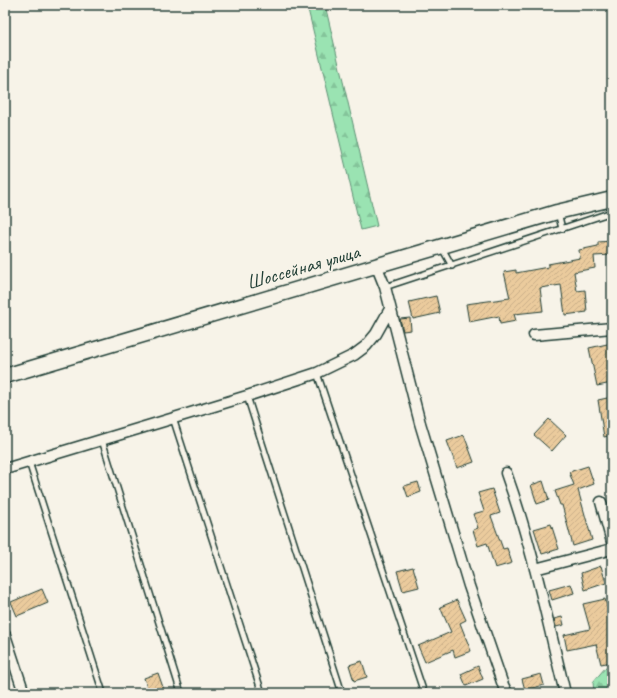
<svg xmlns="http://www.w3.org/2000/svg" width="617" height="698" font-family="Caveat,sans-serif">
<style>
.forest{fill:url(#forest-firs);stroke:#5c9073}
.building{fill:url(#building-hatch);stroke:#1f3d34}
.lines{fill:none;stroke-linecap:round;stroke-linejoin:round}
.lane-casing{stroke:#1f3d34;stroke-width:8}
.street-casing{stroke:#1f3d34;stroke-width:13}
.secondary-casing{stroke:#1f3d34;stroke-width:17}
.lane{stroke:#f7f3e8;stroke-width:5}
.street{stroke:#f7f3e8;stroke-width:10}
.secondary{stroke:#f7f3e8;stroke-width:14}
.labels{text-anchor:middle;dominant-baseline:central;stroke-width:4;stroke-linejoin:round;paint-order:stroke}
.street-label{font-size:20px;fill:#1f3d34;stroke:#f7f3e8}
</style>
<defs>
<pattern id="forest-firs" width="22" height="20" patternUnits="userSpaceOnUse"><rect width="22" height="20" fill="#9ae3b2"/><path d="M5 1l3.5 6h-7zM16 11l3.5 6h-7z" fill="#84c49a"/></pattern>
<pattern id="building-hatch" width="6" height="6" patternUnits="userSpaceOnUse"><rect width="6" height="6" fill="#ebcb9d"/><path d="M-1 1l2-2M0 6l6-6M5 7l2-2" fill="none" stroke="#c9af88"/></pattern>
</defs>
<rect width="100%" height="100%" fill="#f7f3e8"/>
<filter id="ink" filterUnits="userSpaceOnUse"><feTurbulence type="fractalNoise" baseFrequency=".025" numOctaves="2"/><feDisplacementMap in="SourceGraphic" scale="8" xChannelSelector="R" yChannelSelector="G"/><feConvolveMatrix kernelMatrix="1 2 1 2 8 2 1 2 1" color-interpolation-filters="sRGB"/></filter>
<g filter="url(#ink)">
<!-- forest -->
<path class="forest" d="M 307,5 L 325,5 L 377,226 L 361,230 Z
M 612,660 L 612,693 L 594,693 L 593,682 Z"/>
<!-- building -->
<path class="building" d="M 612,241 L 612,255 L 594,256 L 595,268 L 574,272 L 577,291 L 585,290 L 587,312 L 565,315 L 561,285 L 540,288 L 543,311 L 514,314 L 516,321 L 500,324 L 499,316 L 469,322 L 466,304 L 510,298 L 504,272 L 516,270 L 516,273 L 548,267 L 548,264 L 580,258 L 579,250 L 598,246 L 598,242 Z
M 436,296 L 440,313 L 413,319 L 409,302 Z
M 410,318 L 411,330 L 403,331 L 400,319 Z
M 612,343 L 612,383 L 597,386 L 589,348 Z
M 612,397 L 612,435 L 604,437 L 598,400 Z
M 549,419 L 566,435 L 552,451 L 534,435 Z
M 464,435 L 474,462 L 457,468 L 447,441 Z
M 588,466 L 594,484 L 578,490 L 592,540 L 573,546 L 562,505 L 560,505 L 555,491 L 574,485 L 569,472 Z
M 543,481 L 549,500 L 537,504 L 531,485 Z
M 418,482 L 421,492 L 408,497 L 404,486 Z
M 492,489 L 500,513 L 491,516 L 503,549 L 507,548 L 512,563 L 495,568 L 487,543 L 478,546 L 473,530 L 478,528 L 473,514 L 484,511 L 478,493 Z
M 551,524 L 559,549 L 542,554 L 534,529 Z
M 601,566 L 606,583 L 585,590 L 581,573 Z
M 413,567 L 419,587 L 403,591 L 397,571 Z
M 571,584 L 574,593 L 552,600 L 549,590 Z
M 42,589 L 48,603 L 17,616 L 11,602 Z
M 605,599 L 612,625 L 612,662 L 601,664 L 596,644 L 567,650 L 564,635 L 590,629 L 583,604 Z
M 457,600 L 466,620 L 460,623 L 471,651 L 455,657 L 453,650 L 425,662 L 418,646 L 451,632 L 440,607 Z
M 562,617 L 564,625 L 556,627 L 554,619 Z
M 362,661 L 367,677 L 354,681 L 349,665 Z
M 478,666 L 483,679 L 466,686 L 461,674 Z
M 158,673 L 165,693 L 149,693 L 144,678 Z
M 541,674 L 544,685 L 525,690 L 522,679 Z"/>
<g class="lines">
<defs>
<path id="lane" d="M 558,212 L 562,229
M 442,248 L 452,266
M 385,287 L 612,212
M 317,373 L 424,693
M 247,396 L 342,693
M 173,418 L 262,693
M 102,440 L 181,693
M 29,462 L 103,693"/>
<path id="street" d="M 377,267 L 385,287 L 420,423 L 469,586 L 503,685 L 507,693
M 534,335 L 612,328
M 5,469 L 247,396 L 317,373 L 354,355 L 366,346 L 376,334 L 390,309
M 506,473 C 532,545 547,619 565,693
M 601,502 L 612,542
M 535,569 L 612,549
M 5,635 L 24,693"/>
<path id="secondary" d="M 5,376 L 557,212 L 612,199"/>
</defs>
<!-- lane casing -->
<use href="#lane" class="lane-casing"/>
<!-- street casing -->
<use href="#street" class="street-casing"/>
<!-- secondary casing -->
<use href="#secondary" class="secondary-casing"/>
<!-- lane -->
<use href="#lane" class="lane"/>
<!-- street -->
<use href="#street" class="street"/>
<!-- secondary -->
<use href="#secondary" class="secondary"/>
</g>
</g>
<g class="labels">
<!-- street labels -->
<g class="street-label">
<text transform="translate(303 267) rotate(-16)">Шоссейная улица</text>
</g>
</g>
<!-- margin -->
<rect width="617" height="698" fill="none" stroke="#f7f3e8" stroke-width="20"/>
<rect x="10" y="10" width="597" height="678" fill="none" stroke="#1f3d34" stroke-width="1.5" filter="url(#ink)"/>
</svg>
